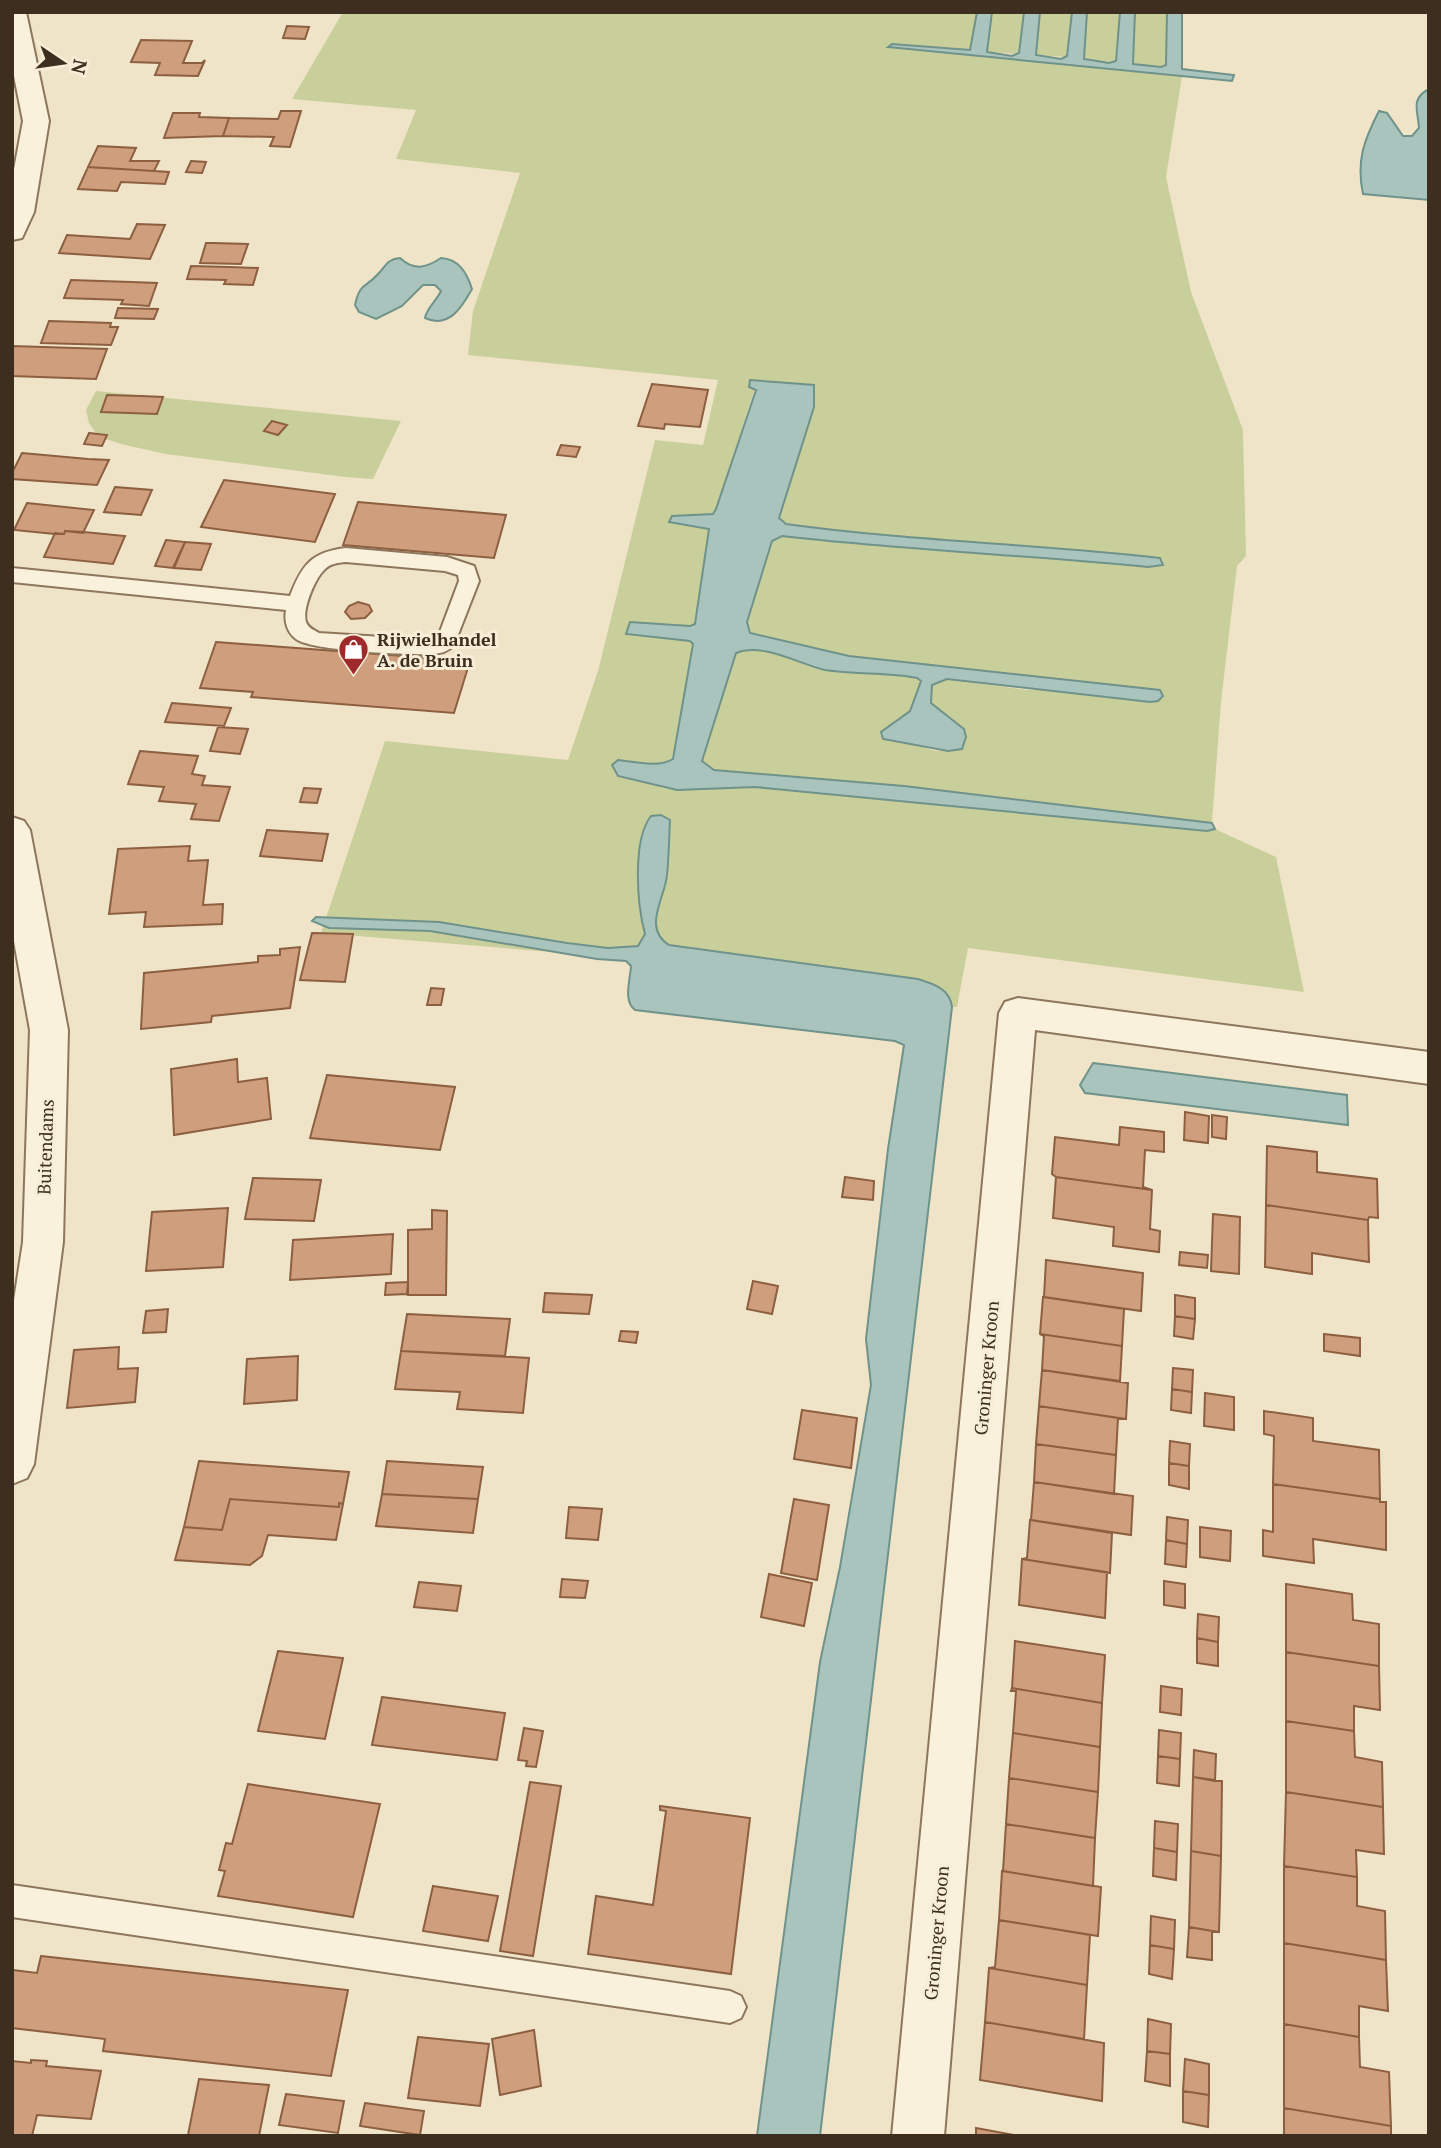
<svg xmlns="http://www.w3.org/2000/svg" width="1441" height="2148" font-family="'PT Serif',serif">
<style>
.green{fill:#c9cf9b}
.water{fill:#a9c4bc;stroke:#6f938a;stroke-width:2}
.building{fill:#cf9f7d;stroke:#8d5f41;stroke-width:2}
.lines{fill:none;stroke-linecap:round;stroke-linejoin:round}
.service-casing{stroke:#8d765c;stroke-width:4}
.minor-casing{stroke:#8d765c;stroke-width:4}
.tertiary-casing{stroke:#8d765c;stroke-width:4}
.service{fill:#faf1dc;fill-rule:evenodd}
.minor{fill:#faf1dc;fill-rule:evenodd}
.tertiary{fill:#faf1dc;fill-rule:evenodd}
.labels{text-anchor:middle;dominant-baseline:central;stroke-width:6;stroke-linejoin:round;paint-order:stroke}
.poi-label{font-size:18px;font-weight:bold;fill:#3d2e20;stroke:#f7eed8;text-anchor:start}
.street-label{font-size:18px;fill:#3d2e20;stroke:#f7eed8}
</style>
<rect width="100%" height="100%" fill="#f0e4c8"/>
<!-- green -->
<path class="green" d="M 343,12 L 977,12 L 970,50 L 889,47 L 1182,76 L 1166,177 L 1191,292 L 1243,430 L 1246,556 L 1237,566 L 1221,702 L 1212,823 L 904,786 L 714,770 L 702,761 L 736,653 C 763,642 798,664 825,670 C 855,675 887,672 917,678 L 921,681 L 910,711 L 894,721 C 916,747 926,755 962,749 L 964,729 L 931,703 L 932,685 L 947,679 L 1027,690 L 1160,690 L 849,656 L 750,633 L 747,622 L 772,541 L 782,536 C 903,551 1026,555 1148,567 L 786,524 L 779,518 L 814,407 L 809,384 L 789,383 L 755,388 L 716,509 L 713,514 L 693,515 L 709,529 L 695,624 L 627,634 L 690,641 L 693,644 L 673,759 C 659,768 635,762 618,760 L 662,788 L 677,790 L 754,787 L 1207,831 L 1215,829 L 1276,857 L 1304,992 L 968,948 L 957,1007 L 952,1007 C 950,989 934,984 918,979 L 669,945 L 657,933 L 656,912 L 664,888 L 651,816 C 633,839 638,907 645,934 L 638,946 L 608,948 L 567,943 L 439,922 L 326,918 L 385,741 L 568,760 L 598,671 L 655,440 L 703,445 L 718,380 L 468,355 L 473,311 L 520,173 L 396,159 L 416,110 L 292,99 Z
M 992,12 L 1024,12 L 1018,54 L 987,52 Z
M 1040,12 L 1072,12 L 1066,57 L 1036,55 Z
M 1087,12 L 1120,12 L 1115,62 L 1088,61 L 1084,58 Z
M 1135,12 L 1167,12 L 1166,65 L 1163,67 L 1133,64 Z
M 96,391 L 401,421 L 373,479 L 345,477 L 166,454 L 125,445 L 99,437 L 89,423 L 86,410 Z
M 323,926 L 430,931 L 551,952 L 321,933 Z"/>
<!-- water -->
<path class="water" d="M 977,12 L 992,12 L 987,52 L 1012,56 L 1019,53 L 1024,12 L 1040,12 L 1036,55 L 1061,59 L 1067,56 L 1072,12 L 1087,12 L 1084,59 L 1109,63 L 1116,61 L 1120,12 L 1135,12 L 1133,64 L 1161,67 L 1166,65 L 1167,12 L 1182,12 L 1182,69 L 1234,75 L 1232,81 L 888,47 L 892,44 L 970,50 Z
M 1429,89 L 1429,200 L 1363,194 C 1356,161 1364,140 1379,111 L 1387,113 L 1403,136 L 1412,136 L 1419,128 C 1418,110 1410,99 1429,89 Z
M 400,258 C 414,271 426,268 441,258 C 459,259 467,273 472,289 C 462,307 449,329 425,318 C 426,309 437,300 441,291 L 435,285 L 423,285 L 402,306 L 376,319 L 359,312 L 355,305 C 360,282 366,288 378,274 C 386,266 387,259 400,258 Z
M 750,380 L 814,385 L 814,407 L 779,518 L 786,524 C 910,541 1035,544 1160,558 L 1163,565 L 1148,567 C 1026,555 904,550 782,536 L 772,541 L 747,622 L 750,633 L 849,656 L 1160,690 L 1163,696 L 1158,701 L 1150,702 L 947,679 L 932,685 L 931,703 L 964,729 L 966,737 L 962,749 L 948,751 L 883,739 L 881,732 L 910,711 L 921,681 L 917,678 C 887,672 855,675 825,670 C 799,664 762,642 736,653 L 702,761 L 714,770 L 904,786 L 1212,823 L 1215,829 L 1207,831 L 755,787 L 677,790 L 618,776 L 612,765 L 618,760 C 635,762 659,768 673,759 L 693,644 L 690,641 L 626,634 L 630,622 L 690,626 L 695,624 L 709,529 L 669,522 L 672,516 L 713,514 L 716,509 L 756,390 L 749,387 Z
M 661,815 L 670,820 C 669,838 669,857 667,875 C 665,898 642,928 669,945 L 918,979 C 934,984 950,989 952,1007 L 820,2136 L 757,2136 L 820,1662 L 840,1567 L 871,1385 L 866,1339 L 888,1149 L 904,1045 L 895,1041 L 635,1010 C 623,1001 630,981 631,966 L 626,961 L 597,959 L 430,931 L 329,928 L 312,921 L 316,917 L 439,922 L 567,943 L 608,948 L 638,946 L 645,934 C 637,905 632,840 651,816 Z
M 1093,1063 L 1347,1095 L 1348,1125 L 1085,1093 L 1080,1085 Z"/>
<!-- building -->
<path class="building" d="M 287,26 L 309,27 L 305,39 L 283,38 Z
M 141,40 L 192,41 L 183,63 L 202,63 L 205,60 L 198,76 L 155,75 L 160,63 L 131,62 Z
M 281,111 L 301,111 L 290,147 L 270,146 L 274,137 L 223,136 L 229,118 L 278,119 Z
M 173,113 L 200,113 L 199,117 L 229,118 L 223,136 L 164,138 Z
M 98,146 L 136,148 L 130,161 L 159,161 L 154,171 L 88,167 Z
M 191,161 L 206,162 L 202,173 L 186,172 Z
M 88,167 L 154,171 L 169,172 L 165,184 L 121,182 L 117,191 L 78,189 Z
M 137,224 L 165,225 L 150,259 L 59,253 L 67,235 L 130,239 Z
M 206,243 L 214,243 L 248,244 L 241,264 L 200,263 Z
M 191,266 L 230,267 L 258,268 L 253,285 L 224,284 L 226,280 L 187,279 Z
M 71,280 L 131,282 L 157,283 L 149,306 L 121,304 L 123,300 L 64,298 Z
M 118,308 L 158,309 L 154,319 L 115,318 Z
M 49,321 L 111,323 L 110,327 L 118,327 L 111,345 L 41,343 Z
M 12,346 L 107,349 L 96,379 L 12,376 Z
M 652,384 L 708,390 L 700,427 L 665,424 L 664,429 L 638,426 Z
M 107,395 L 141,396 L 163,397 L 157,414 L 101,412 Z
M 272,421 L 287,425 L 278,435 L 264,431 Z
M 89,433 L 107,435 L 102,446 L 84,444 Z
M 561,445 L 580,447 L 576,457 L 557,455 Z
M 22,453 L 88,459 L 109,460 L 97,485 L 12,479 L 12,473 Z
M 224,480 L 335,494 L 315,542 L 201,527 Z
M 115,487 L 152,490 L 141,515 L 104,512 Z
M 358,502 L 506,515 L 494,558 L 343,545 Z
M 27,503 L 94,510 L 83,533 L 65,531 L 64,534 L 55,534 L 14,530 Z
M 65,531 L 84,532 L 125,536 L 113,564 L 44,557 L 55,533 L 64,534 Z
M 166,540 L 185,542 L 173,568 L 155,566 Z
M 185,542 L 211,544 L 201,570 L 174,568 Z
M 358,602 L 369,605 L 372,611 L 365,618 L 351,619 L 345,612 L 349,606 Z
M 216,642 L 283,647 L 470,661 L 454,713 L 251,697 L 253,692 L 200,688 Z
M 172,703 L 231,708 L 224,726 L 165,722 Z
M 218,727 L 248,729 L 240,754 L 210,751 Z
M 140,751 L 198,756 L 192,774 L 205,776 L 202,785 L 230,787 L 219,821 L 191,819 L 196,804 L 159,801 L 164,787 L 128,784 Z
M 304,788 L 321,789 L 317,803 L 300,802 Z
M 267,830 L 328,834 L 322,861 L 260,856 Z
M 190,846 L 188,861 L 208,860 L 203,905 L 223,904 L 222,924 L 144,927 L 146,912 L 109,914 L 118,849 Z
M 312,933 L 353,934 L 345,982 L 300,980 Z
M 300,947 L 290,1008 L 212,1016 L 211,1022 L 141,1029 L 144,973 L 258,962 L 258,956 L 280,955 L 280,949 Z
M 431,988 L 444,989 L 441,1005 L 427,1005 Z
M 237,1059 L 238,1082 L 267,1078 L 271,1119 L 174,1135 L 171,1069 Z
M 327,1075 L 455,1087 L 440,1150 L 310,1138 Z
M 1185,1112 L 1209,1116 L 1208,1143 L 1184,1140 Z
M 1212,1115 L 1227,1117 L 1226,1139 L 1212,1137 Z
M 1120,1127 L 1164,1132 L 1164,1152 L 1145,1150 L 1143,1187 L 1152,1190 L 1056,1177 L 1052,1174 L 1055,1137 L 1119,1145 Z
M 1267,1146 L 1317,1152 L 1317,1172 L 1377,1179 L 1378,1218 L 1369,1217 L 1368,1220 L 1266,1205 Z
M 845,1177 L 874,1181 L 873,1200 L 842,1197 Z
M 1056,1177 L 1152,1190 L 1150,1229 L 1160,1231 L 1159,1252 L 1113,1246 L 1114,1227 L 1053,1218 Z
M 253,1178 L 321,1180 L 314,1221 L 245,1219 Z
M 1266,1205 L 1368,1220 L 1369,1262 L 1312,1253 L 1312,1274 L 1265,1267 Z
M 228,1208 L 223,1267 L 146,1271 L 152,1212 Z
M 432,1210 L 447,1211 L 446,1295 L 408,1295 L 408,1230 L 432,1229 Z
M 1213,1214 L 1240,1217 L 1239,1274 L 1211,1271 Z
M 393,1234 L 391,1274 L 290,1280 L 293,1240 Z
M 1180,1252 L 1208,1255 L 1207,1268 L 1179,1265 Z
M 1046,1260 L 1143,1273 L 1141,1311 L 1044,1297 Z
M 753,1281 L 778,1286 L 772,1314 L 747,1309 Z
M 408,1282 L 407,1294 L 385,1295 L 386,1283 Z
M 545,1293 L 592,1295 L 589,1314 L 543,1312 Z
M 1175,1295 L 1195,1298 L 1195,1319 L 1175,1316 Z
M 1043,1297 L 1124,1309 L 1122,1346 L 1040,1334 Z
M 168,1309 L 166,1332 L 143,1333 L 146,1311 Z
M 407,1314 L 510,1319 L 505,1356 L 401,1351 Z
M 1175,1316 L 1195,1319 L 1193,1339 L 1174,1336 Z
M 621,1331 L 638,1332 L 636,1343 L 619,1341 Z
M 1040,1334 L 1122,1346 L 1120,1381 L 1042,1370 L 1044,1336 Z
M 1324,1334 L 1360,1338 L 1360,1356 L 1324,1351 Z
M 119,1347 L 118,1369 L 138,1368 L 135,1402 L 67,1408 L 74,1350 Z
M 401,1351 L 529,1358 L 523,1413 L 457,1409 L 460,1392 L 395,1389 Z
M 298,1356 L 297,1400 L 244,1404 L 247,1359 Z
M 1173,1368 L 1193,1370 L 1192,1392 L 1172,1389 Z
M 1042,1370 L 1128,1383 L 1126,1419 L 1039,1406 Z
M 1172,1389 L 1192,1392 L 1191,1413 L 1171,1410 Z
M 1205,1393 L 1234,1397 L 1234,1430 L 1204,1426 Z
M 1039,1406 L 1118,1418 L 1116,1455 L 1036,1444 Z
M 802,1410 L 857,1418 L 851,1468 L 794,1459 Z
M 1264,1411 L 1313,1418 L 1313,1441 L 1379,1450 L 1380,1499 L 1273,1484 L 1274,1436 L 1264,1434 Z
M 1170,1441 L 1190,1444 L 1189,1466 L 1169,1463 Z
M 1036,1444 L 1116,1455 L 1114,1494 L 1034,1482 Z
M 199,1461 L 349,1472 L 343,1504 L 339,1503 L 339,1507 L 230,1499 L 222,1530 L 184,1527 Z
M 387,1461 L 483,1467 L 478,1499 L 382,1494 Z
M 1169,1463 L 1189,1466 L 1189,1489 L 1169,1485 Z
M 1034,1482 L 1133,1496 L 1131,1535 L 1031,1520 Z
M 1273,1484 L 1380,1499 L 1380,1502 L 1386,1502 L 1386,1550 L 1313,1539 L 1314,1563 L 1263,1556 L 1263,1530 L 1273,1532 Z
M 382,1494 L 478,1499 L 473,1533 L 376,1526 Z
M 230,1499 L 339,1507 L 339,1503 L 343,1504 L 336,1540 L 268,1535 L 262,1556 L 250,1565 L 175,1560 L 184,1527 L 222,1530 Z
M 794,1499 L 829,1505 L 817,1580 L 781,1573 Z
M 569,1507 L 602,1509 L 598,1540 L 566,1538 Z
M 1167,1517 L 1188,1520 L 1187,1544 L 1166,1540 Z
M 1030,1520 L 1112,1533 L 1110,1573 L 1022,1559 L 1027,1558 Z
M 1200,1527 L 1231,1531 L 1230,1561 L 1200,1557 Z
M 1166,1540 L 1187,1544 L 1186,1567 L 1165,1564 Z
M 1022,1559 L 1107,1572 L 1105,1618 L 1019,1605 Z
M 769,1574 L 812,1583 L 804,1626 L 761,1617 Z
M 562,1579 L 588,1581 L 585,1598 L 560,1597 Z
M 1164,1581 L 1185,1584 L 1185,1608 L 1164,1605 Z
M 419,1582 L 461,1586 L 457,1611 L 414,1607 Z
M 1286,1584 L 1352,1594 L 1353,1620 L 1379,1624 L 1379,1666 L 1286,1652 Z
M 1198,1614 L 1219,1617 L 1218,1642 L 1197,1638 Z
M 1197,1638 L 1218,1642 L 1218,1666 L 1197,1663 Z
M 1015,1641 L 1105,1655 L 1102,1703 L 1012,1688 Z
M 278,1651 L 343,1658 L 325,1739 L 258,1731 Z
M 1286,1652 L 1379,1666 L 1380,1710 L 1354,1706 L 1354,1731 L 1286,1721 Z
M 1161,1686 L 1182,1689 L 1181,1715 L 1160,1712 Z
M 1012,1688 L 1102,1703 L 1100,1747 L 1013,1733 L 1016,1691 L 1011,1691 Z
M 382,1697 L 505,1713 L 497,1760 L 372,1745 Z
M 1286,1721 L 1354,1731 L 1355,1757 L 1382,1762 L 1383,1807 L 1286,1792 Z
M 524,1728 L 543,1731 L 536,1767 L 526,1766 L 527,1761 L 518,1760 Z
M 1159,1730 L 1181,1733 L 1180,1759 L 1158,1756 Z
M 1013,1733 L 1100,1747 L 1098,1792 L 1009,1778 Z
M 1194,1750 L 1216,1754 L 1215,1781 L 1193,1777 Z
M 1158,1756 L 1180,1759 L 1179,1786 L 1157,1783 Z
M 1193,1777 L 1222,1781 L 1221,1856 L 1191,1851 Z
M 1009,1778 L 1098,1792 L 1095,1838 L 1006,1824 Z
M 530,1782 L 561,1786 L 533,1956 L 500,1951 Z
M 248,1784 L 380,1804 L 353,1917 L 218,1896 L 225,1871 L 219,1870 L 226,1843 L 232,1844 Z
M 1286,1792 L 1383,1807 L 1384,1854 L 1356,1850 L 1357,1877 L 1284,1866 Z
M 660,1806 L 750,1818 L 731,1974 L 588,1954 L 596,1896 L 653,1905 L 666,1811 L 660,1810 Z
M 1155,1821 L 1178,1824 L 1177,1852 L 1154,1848 Z
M 1006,1824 L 1095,1838 L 1093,1886 L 1003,1871 Z
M 1154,1848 L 1177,1852 L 1176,1880 L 1153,1876 Z
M 1191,1851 L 1221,1856 L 1219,1932 L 1189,1927 Z
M 1284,1866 L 1357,1877 L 1357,1906 L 1385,1911 L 1386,1960 L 1284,1943 Z
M 1002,1871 L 1101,1887 L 1098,1936 L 999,1920 Z
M 433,1886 L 498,1896 L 488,1941 L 423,1931 Z
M 1151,1916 L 1175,1920 L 1174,1949 L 1150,1945 Z
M 999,1920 L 1090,1935 L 1087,1985 L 989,1968 L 995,1967 Z
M 1189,1927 L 1212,1931 L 1212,1960 L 1187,1957 Z
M 1284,1943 L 1386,1960 L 1388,2011 L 1359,2006 L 1359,2037 L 1284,2024 Z
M 1150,1945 L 1174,1949 L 1172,1979 L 1149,1974 Z
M 41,1956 L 348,1990 L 331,2076 L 103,2051 L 105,2039 L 12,2028 L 12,1970 L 37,1973 Z
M 989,1968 L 1087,1985 L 1084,2039 L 985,2022 Z
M 1148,2019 L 1171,2024 L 1170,2054 L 1147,2051 Z
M 985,2022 L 1104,2043 L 1102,2101 L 980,2080 Z
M 1284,2024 L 1359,2037 L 1360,2067 L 1389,2072 L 1391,2126 L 1284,2108 Z
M 534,2030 L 541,2086 L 500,2095 L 492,2039 Z
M 418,2037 L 489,2044 L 480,2106 L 408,2098 Z
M 1147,2051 L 1170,2054 L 1170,2086 L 1145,2081 Z
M 1185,2059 L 1209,2064 L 1209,2095 L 1183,2091 Z
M 31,2060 L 47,2061 L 46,2066 L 101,2071 L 91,2119 L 37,2115 L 32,2136 L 12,2136 L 12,2061 L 31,2063 Z
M 199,2079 L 269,2085 L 259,2136 L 188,2135 Z
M 1183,2091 L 1209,2095 L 1208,2127 L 1183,2122 Z
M 286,2094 L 344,2101 L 338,2133 L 279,2125 Z
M 365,2103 L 424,2111 L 420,2135 L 360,2126 Z
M 1284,2108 L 1391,2126 L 1391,2136 L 1284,2136 Z
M 976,2128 L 1019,2136 L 976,2136 Z"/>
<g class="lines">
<defs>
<path id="service" d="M 346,548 L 447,557 L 474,566 L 479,581 L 454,645 C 448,652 439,654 430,654 C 407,655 312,651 296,639 C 287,632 284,621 286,610 L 12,582 L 12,568 L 290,596 C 302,565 311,552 346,548 ZM 346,562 L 445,571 L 458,575 L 459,581 L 438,637 L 430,640 L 319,633 C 314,630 308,628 306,622 C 302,609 315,578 325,569 C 331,563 338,563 346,562 Z
M 12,1885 L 730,1991 L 741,1996 L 746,2007 L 741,2018 L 730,2023 L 12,1917 Z"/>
<path id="minor" d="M 1018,998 L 1429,1052 L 1429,1084 L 1035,1030 L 944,2136 L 892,2136 L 999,1013 L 1005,1002 Z"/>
<path id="tertiary" d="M 12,12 L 26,12 L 49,121 L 34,212 L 22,238 L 12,240 L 12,180 L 23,121 L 12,66 Z
M 12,817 L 24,821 L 30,830 L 68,1030 L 63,1242 L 34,1464 L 27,1478 L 12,1484 L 12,1313 L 23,1242 L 30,1030 L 12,930 Z"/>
</defs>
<!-- service casing -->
<use href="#service" class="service-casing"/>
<!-- minor casing -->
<use href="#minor" class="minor-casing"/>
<!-- tertiary casing -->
<use href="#tertiary" class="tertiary-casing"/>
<!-- service -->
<use href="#service" class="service"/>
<!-- minor -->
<use href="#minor" class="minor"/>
<!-- tertiary -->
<use href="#tertiary" class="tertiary"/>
</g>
<!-- icons -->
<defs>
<symbol id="shop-pin" viewBox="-11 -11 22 30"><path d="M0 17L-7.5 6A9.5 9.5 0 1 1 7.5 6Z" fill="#9e2a2b" stroke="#f7eed8"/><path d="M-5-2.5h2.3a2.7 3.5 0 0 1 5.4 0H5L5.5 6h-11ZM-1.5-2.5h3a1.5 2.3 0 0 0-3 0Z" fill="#fff"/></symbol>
</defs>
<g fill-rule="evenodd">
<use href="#shop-pin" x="336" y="632" width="35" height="47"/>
</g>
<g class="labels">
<!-- poi labels -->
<g class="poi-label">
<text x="377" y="639">Rijwielhandel<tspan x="377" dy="21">A. de Bruin</tspan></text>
</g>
<!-- street labels -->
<g class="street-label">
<text transform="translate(45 1147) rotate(-88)">Buitendams</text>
<text transform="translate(986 1368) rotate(-85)">Groninger Kroon</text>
<text transform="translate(936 1933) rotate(-85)">Groninger Kroon</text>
</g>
</g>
<!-- border -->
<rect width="1441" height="2148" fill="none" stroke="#3d2e20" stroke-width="28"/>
<!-- north arrow -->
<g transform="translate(63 63) rotate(103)" stroke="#f7eed8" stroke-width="5" paint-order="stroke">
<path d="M0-5L12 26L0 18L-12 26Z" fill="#3d2e20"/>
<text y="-10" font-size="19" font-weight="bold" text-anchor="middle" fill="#3d2e20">N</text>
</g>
</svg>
